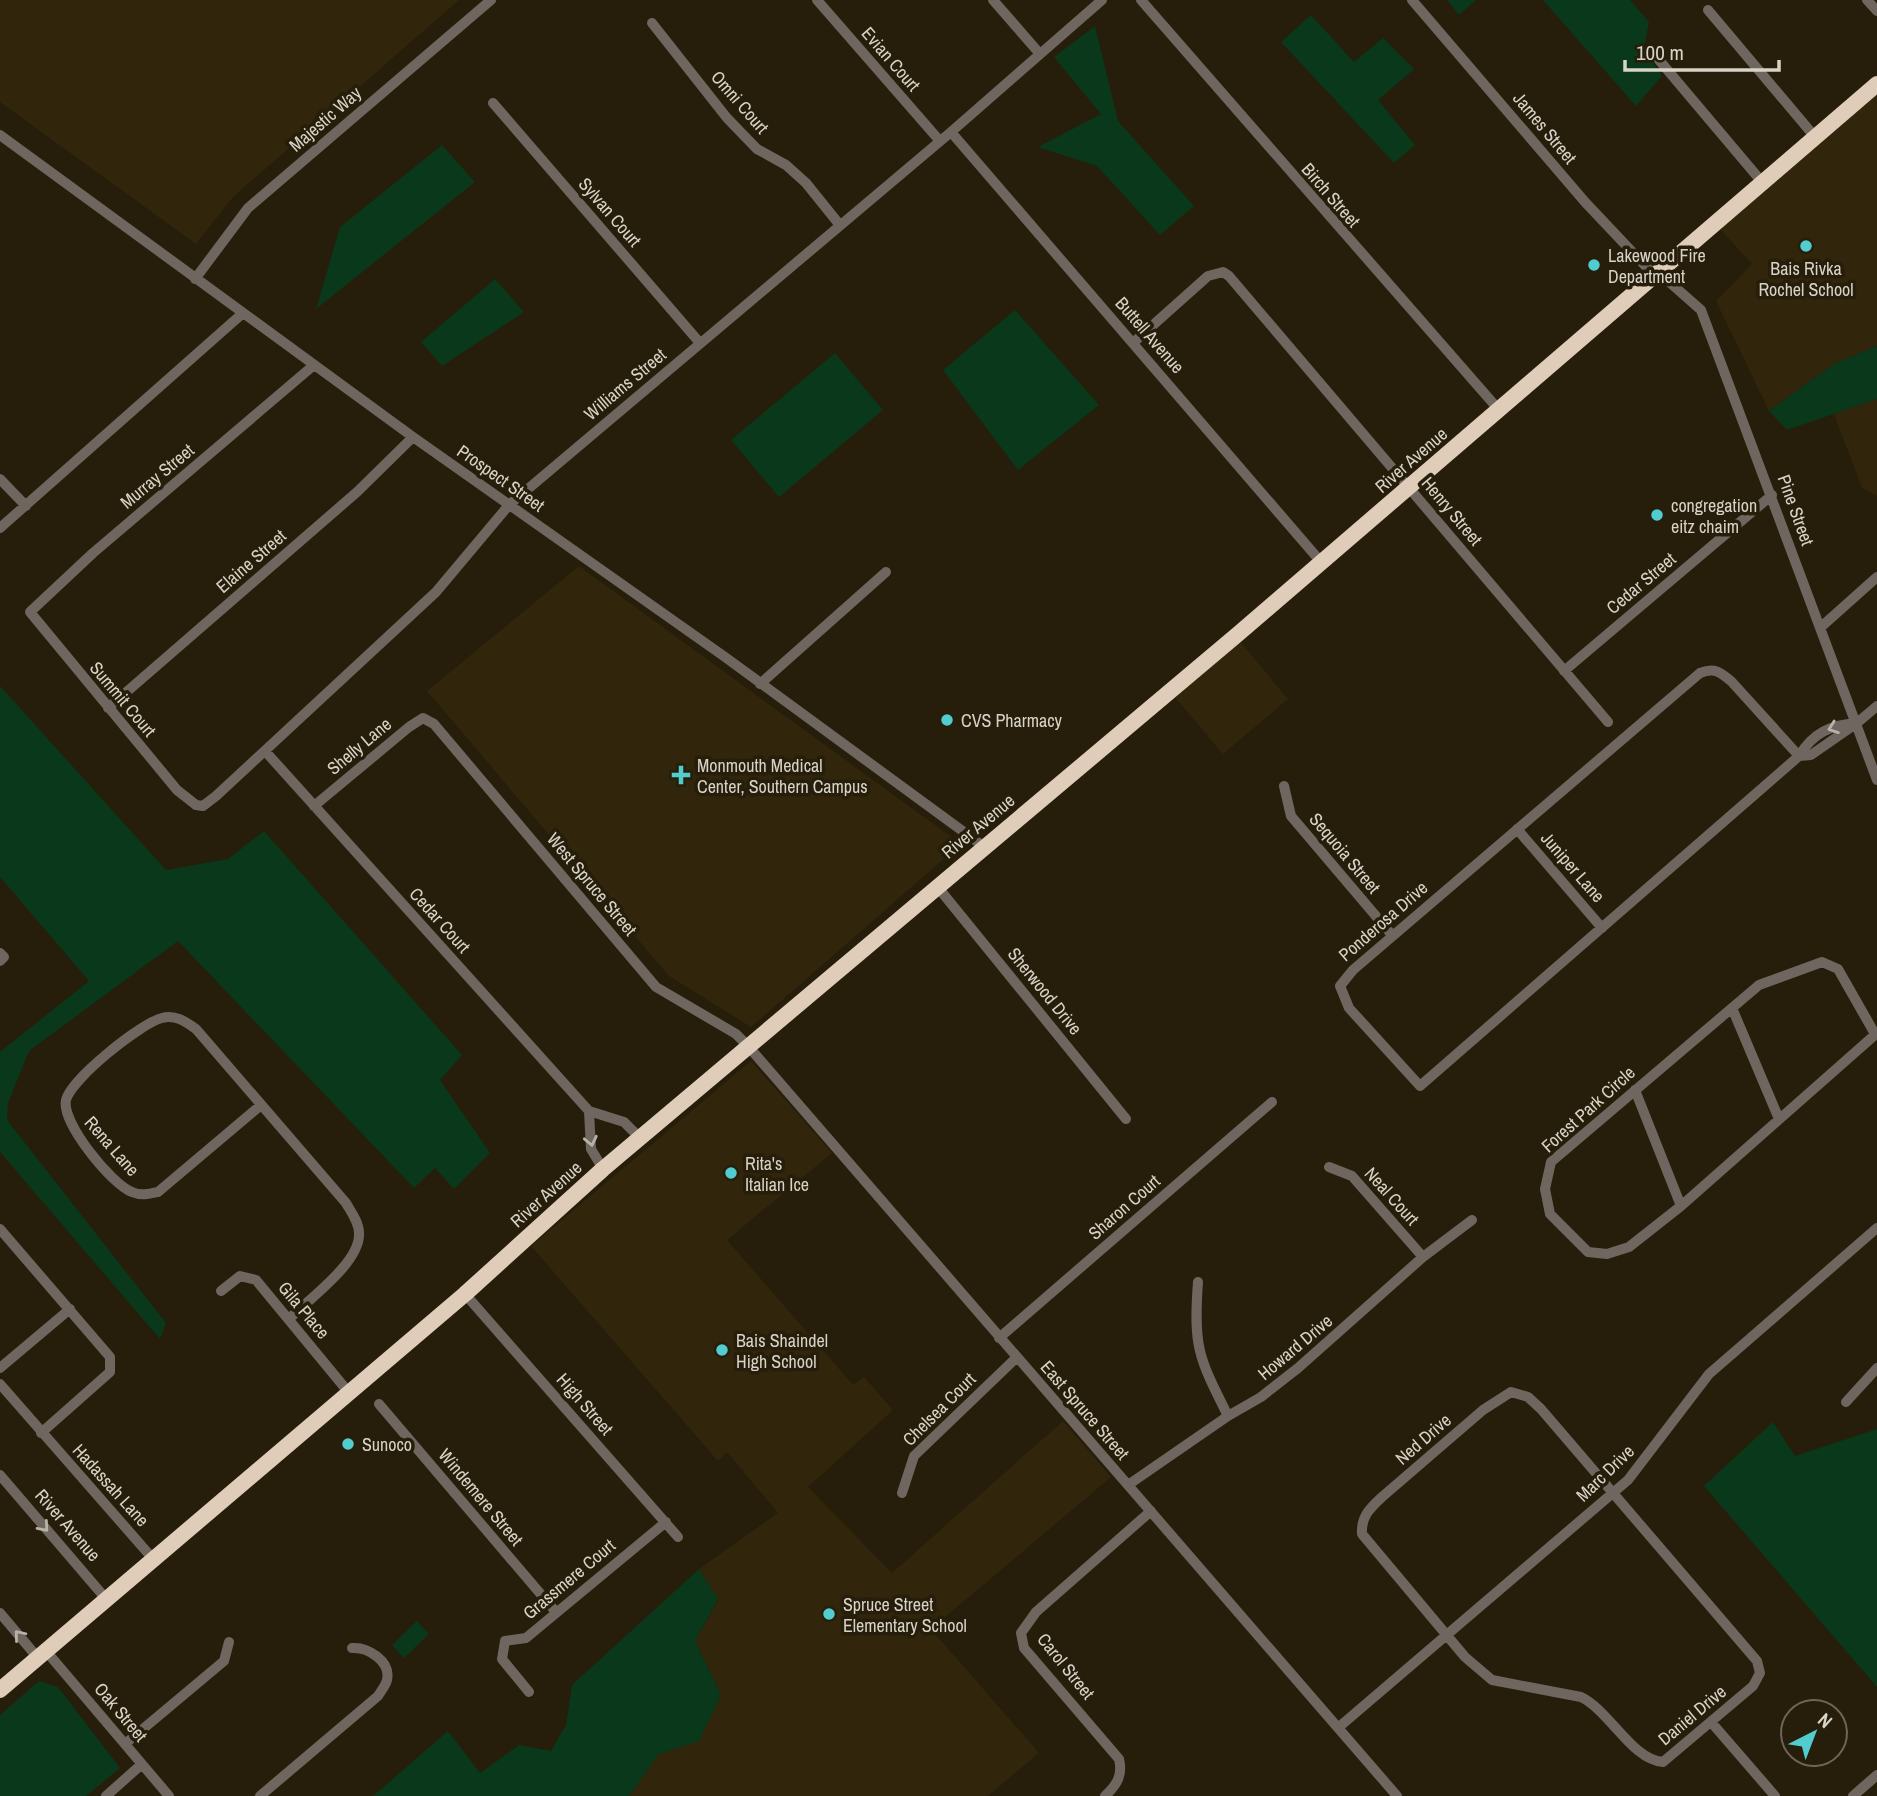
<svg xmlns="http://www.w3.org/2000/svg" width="1877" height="1796" font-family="'Archivo Narrow',sans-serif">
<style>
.built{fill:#31260b}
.green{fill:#09381b}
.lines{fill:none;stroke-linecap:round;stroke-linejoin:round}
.minor{stroke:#6f675f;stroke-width:10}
.highway{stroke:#e0cdb9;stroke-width:16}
.oneway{stroke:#b8b3a8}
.poi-dot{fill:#52cdcf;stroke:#261e0b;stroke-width:2.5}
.labels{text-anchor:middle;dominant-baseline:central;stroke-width:7;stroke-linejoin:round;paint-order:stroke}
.street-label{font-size:18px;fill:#d8d3c7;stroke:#261e0b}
.poi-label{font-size:18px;fill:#d8d3c7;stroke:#261e0b;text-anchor:start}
</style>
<rect width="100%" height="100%" fill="#261e0b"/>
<!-- built -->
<path class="built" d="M 0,0 L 459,0 L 233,197 L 196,244 L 0,102 Z
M 1877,91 L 1877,346 L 1834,364 L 1769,411 L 1716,301 L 1752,264 L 1719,228 Z
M 1877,399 L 1877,496 L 1862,488 L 1834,414 Z
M 579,566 L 961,844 L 751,1027 L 669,976 L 427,691 Z
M 1238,639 L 1288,699 L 1223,754 L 1173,695 Z
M 751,1061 L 832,1153 L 727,1240 L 853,1385 L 864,1377 L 893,1410 L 808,1487 L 892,1573 L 1063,1421 L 1111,1477 L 931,1629 L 1039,1753 L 988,1796 L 629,1796 L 659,1754 L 699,1740 L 721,1695 L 695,1641 L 718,1600 L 699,1569 L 778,1513 L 727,1452 L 718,1461 L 531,1246 Z"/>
<!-- green -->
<path class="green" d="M 1447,0 L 1476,0 L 1459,15 Z
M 1543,0 L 1630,0 L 1649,22 L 1644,48 L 1662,76 L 1636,106 Z
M 1311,15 L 1354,62 L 1383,38 L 1414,69 L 1378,100 L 1415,145 L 1394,163 L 1281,42 Z
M 1095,26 L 1118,121 L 1194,206 L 1160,235 L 1097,166 L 1038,147 L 1101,114 L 1054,57 Z
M 442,145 L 475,182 L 316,309 L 340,227 Z
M 495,279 L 524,312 L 442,366 L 421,342 Z
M 1015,310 L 1099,405 L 1018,470 L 943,370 Z
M 1877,346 L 1877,399 L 1787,430 L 1769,411 L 1834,364 Z
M 835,353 L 883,410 L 779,497 L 731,440 Z
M 0,686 L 166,870 L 228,859 L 264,831 L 462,1055 L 440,1080 L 490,1153 L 454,1189 L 435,1168 L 414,1188 L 178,941 L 29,1051 L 8,1103 L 7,1120 L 166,1323 L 160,1339 L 0,1152 L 0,1052 L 89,981 L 0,877 Z
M 1773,1422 L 1795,1456 L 1877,1429 L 1877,1687 L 1704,1486 Z
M 699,1569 L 718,1599 L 695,1641 L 721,1695 L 699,1741 L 659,1754 L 629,1796 L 373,1796 L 448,1731 L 480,1773 L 519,1745 L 551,1751 L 566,1725 L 572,1685 Z
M 417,1621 L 429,1634 L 404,1658 L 392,1645 Z
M 39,1681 L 58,1687 L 120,1768 L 86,1796 L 0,1796 L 0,1715 Z"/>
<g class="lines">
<!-- minor -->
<path class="minor" d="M 817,0 L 939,140
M 993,0 L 1040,54
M 1141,0 L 1499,410
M 1412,0 L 1585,202 L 1654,275 L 1667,280 L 1701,310 L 1877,780
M 1867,0 L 1877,11
M 1708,10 L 1815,137
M 652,23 L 727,118 L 757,149 L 786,165 L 806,183 L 839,224
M 1659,60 L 1762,182
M 493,103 L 700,343
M 951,132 L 1321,562
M 0,135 L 413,437 L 725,657 L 983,846
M 195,279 L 248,208 L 491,0
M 1134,342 L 1208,276 L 1223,272 L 1229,276 L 1608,722
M 314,365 L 93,553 L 30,612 L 177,790 L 196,805 L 203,806 L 216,796 L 436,592 L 509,505 L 951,132 L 1102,0
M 0,479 L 26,506
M 0,528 L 243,313
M 1821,627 L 1877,577
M 1564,671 L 1772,495
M 760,684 L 886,572
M 108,708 L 357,492 L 413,437
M 1857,723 L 1877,706
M 265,751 L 589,1111 L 624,1122 L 641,1139
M 1799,756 L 1420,1086 L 1349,1008 L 1340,986 L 1353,970 L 1700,673 C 1715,667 1720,672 1731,681 L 1799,756 L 1811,755 L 1857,723 C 1830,725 1813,733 1799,756
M 1284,786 L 1291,816 L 1392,935
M 314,806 L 409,727 L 423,718 L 434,724 L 656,987 L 736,1034 L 748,1046 L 1397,1796
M 1517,829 L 1602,928
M 936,885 L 1126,1119
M 0,953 L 4,957 L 0,961
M 1732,1008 L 1779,1119
M 1875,1034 L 1838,969 L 1822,962 L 1759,985 L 1551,1162 L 1545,1189 L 1550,1214 L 1588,1252 L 1607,1254 L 1629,1247 L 1681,1206 L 1877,1033
M 1635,1090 L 1681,1206
M 261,1105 L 158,1192 C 149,1194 141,1196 132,1192 C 111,1184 61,1122 66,1100 C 71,1079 141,1023 162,1018 C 175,1014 186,1022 196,1029 L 346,1203 C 351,1212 359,1222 359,1233 C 361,1262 309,1299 289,1319
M 589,1111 L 591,1149 L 603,1169
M 1329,1167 L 1352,1176 L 1423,1257
M 0,1229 L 110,1357 L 110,1372 L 41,1433
M 1198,1282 C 1193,1348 1199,1358 1228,1416
M 221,1291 L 240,1276 L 256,1280 L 350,1394
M 465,1294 L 678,1537
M 999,1338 L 1272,1102
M 0,1368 L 70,1309
M 0,1384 L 154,1560
M 1511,1392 L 1528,1397 L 1541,1409 L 1757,1661 L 1760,1673 L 1753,1686 L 1663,1762 C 1632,1760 1610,1711 1581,1697 L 1492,1680 L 1465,1657 L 1362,1534 C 1361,1517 1369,1509 1382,1497 L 1483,1410 Z
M 1846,1402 L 1877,1368
M 379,1404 L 556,1612
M 0,1475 L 107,1600
M 1128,1485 L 1228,1416 L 1261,1397 L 1298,1368 L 1423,1257 L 1472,1220
M 902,1493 L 914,1456 L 1016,1358
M 0,1613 L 38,1658
M 46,1651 L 169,1796
M 529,1692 L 502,1659 L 505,1641 L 526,1638 L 666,1522
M 1711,1722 L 1775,1796
M 1339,1727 L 1628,1480 L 1709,1374 L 1877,1228
M 125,1744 L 224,1661 L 229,1642
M 106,1796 L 142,1764
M 260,1796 L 378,1696 C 381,1691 386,1685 387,1680 C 391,1661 368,1647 352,1648
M 1105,1796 C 1117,1785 1123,1775 1119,1759 L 1024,1648 L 1021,1633 L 1036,1612 L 1151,1511
M 1853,1796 L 1877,1775"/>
<!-- highway -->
<path class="highway" d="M 0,1690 L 465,1294 L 603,1169 L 1238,634 L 1877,84"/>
</g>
<!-- one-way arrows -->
<defs><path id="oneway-chevron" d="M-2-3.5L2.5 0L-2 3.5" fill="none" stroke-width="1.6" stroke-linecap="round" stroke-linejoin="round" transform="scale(1.75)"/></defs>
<g class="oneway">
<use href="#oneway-chevron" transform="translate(1833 728) rotate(160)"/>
<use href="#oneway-chevron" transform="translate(591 1141) rotate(78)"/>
<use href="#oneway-chevron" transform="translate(44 1527) rotate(49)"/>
<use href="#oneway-chevron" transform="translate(19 1635) rotate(-130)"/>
</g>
<!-- markers -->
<g class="poi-dot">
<circle cx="1806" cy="246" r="7"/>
<circle cx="1594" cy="265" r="7"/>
<circle cx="1657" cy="515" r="7"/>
<circle cx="947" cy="720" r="7"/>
<path d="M677.5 764.5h7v7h7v7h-7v7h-7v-7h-7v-7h7z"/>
<circle cx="731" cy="1173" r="7"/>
<circle cx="722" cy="1350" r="7"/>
<circle cx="348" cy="1444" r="7"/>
<circle cx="829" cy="1614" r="7"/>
</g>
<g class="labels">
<!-- street labels -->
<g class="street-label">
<text transform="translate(891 59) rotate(49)">Evian Court</text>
<text transform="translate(740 102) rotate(49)">Omni Court</text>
<text transform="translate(325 119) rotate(-41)">Majestic Way</text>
<text transform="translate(1545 128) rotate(50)">James Street</text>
<text transform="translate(1331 195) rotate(49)">Birch Street</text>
<text transform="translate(610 212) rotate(49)">Sylvan Court</text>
<text transform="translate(1150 335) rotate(49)">Buttell Avenue</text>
<text transform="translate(625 384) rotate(-40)">Williams Street</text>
<text transform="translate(1411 460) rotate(-41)">River Avenue</text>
<text transform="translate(157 476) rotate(-40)">Murray Street</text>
<text transform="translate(501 478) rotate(35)">Prospect Street</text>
<text transform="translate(1796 510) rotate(70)">Pine Street</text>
<text transform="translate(1452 511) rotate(50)">Henry Street</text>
<text transform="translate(251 561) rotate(-41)">Elaine Street</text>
<text transform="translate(1641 583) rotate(-40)">Cedar Street</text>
<text transform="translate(123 699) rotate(50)">Summit Court</text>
<text transform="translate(359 746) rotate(-40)">Shelly Lane</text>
<text transform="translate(978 826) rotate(-40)">River Avenue</text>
<text transform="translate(1345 853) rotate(50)">Sequoia Street</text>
<text transform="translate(1573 867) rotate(49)">Juniper Lane</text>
<text transform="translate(592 884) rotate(50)">West Spruce Street</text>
<text transform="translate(440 920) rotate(48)">Cedar Court</text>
<text transform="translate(1383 921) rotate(-41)">Ponderosa Drive</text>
<text transform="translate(1045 991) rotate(51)">Sherwood Drive</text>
<text transform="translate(1588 1109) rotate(-42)">Forest Park Circle</text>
<text transform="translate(112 1146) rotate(49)">Rena Lane</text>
<text transform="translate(546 1194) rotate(-42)">River Avenue</text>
<text transform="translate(1392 1196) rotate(48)">Neal Court</text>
<text transform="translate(1124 1207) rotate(-41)">Sharon Court</text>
<text transform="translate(304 1310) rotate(50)">Gila Place</text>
<text transform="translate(1295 1347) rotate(-40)">Howard Drive</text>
<text transform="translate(585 1404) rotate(49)">High Street</text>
<text transform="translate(939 1409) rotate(-45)">Chelsea Court</text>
<text transform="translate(1085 1410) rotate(49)">East Spruce Street</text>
<text transform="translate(1423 1439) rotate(-41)">Ned Drive</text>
<text transform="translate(1605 1473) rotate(-44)">Marc Drive</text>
<text transform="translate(111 1485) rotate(48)">Hadassah Lane</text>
<text transform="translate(481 1497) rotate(50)">Windemere Street</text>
<text transform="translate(68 1525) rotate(49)">River Avenue</text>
<text transform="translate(569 1579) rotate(-40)">Grassmere Court</text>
<text transform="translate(1066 1666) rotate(51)">Carol Street</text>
<text transform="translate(121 1712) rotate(50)">Oak Street</text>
<text transform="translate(1692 1715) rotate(-40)">Daniel Drive</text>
</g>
<!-- poi labels -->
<g class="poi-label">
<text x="1608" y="255">Lakewood Fire<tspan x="1608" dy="21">Department</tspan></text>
<text x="1806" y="268" text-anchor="middle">Bais Rivka<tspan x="1806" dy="21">Rochel School</tspan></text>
<text x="1671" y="505">congregation<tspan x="1671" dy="21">eitz chaim</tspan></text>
<text x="961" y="720">CVS Pharmacy</text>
<text x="697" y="765">Monmouth Medical<tspan x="697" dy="21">Center, Southern Campus</tspan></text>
<text x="745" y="1163">Rita's<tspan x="745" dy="21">Italian Ice</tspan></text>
<text x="736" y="1340">Bais Shaindel<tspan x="736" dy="21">High School</tspan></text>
<text x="362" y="1444">Sunoco</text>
<text x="843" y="1604">Spruce Street<tspan x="843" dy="21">Elementary School</tspan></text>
</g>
</g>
<!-- north arrow -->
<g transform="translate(1814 1733) rotate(42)"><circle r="33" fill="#261e0b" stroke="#6d6656" stroke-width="2"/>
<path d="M0-5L12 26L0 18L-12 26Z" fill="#52cdcf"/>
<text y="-10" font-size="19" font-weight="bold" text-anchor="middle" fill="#d8d3c7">N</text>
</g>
<!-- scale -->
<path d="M1625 60v10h154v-10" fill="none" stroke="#d8d3c7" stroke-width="3.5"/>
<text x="1636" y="60" font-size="21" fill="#d8d3c7" stroke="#261e0b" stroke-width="5" paint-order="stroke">100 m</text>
</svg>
